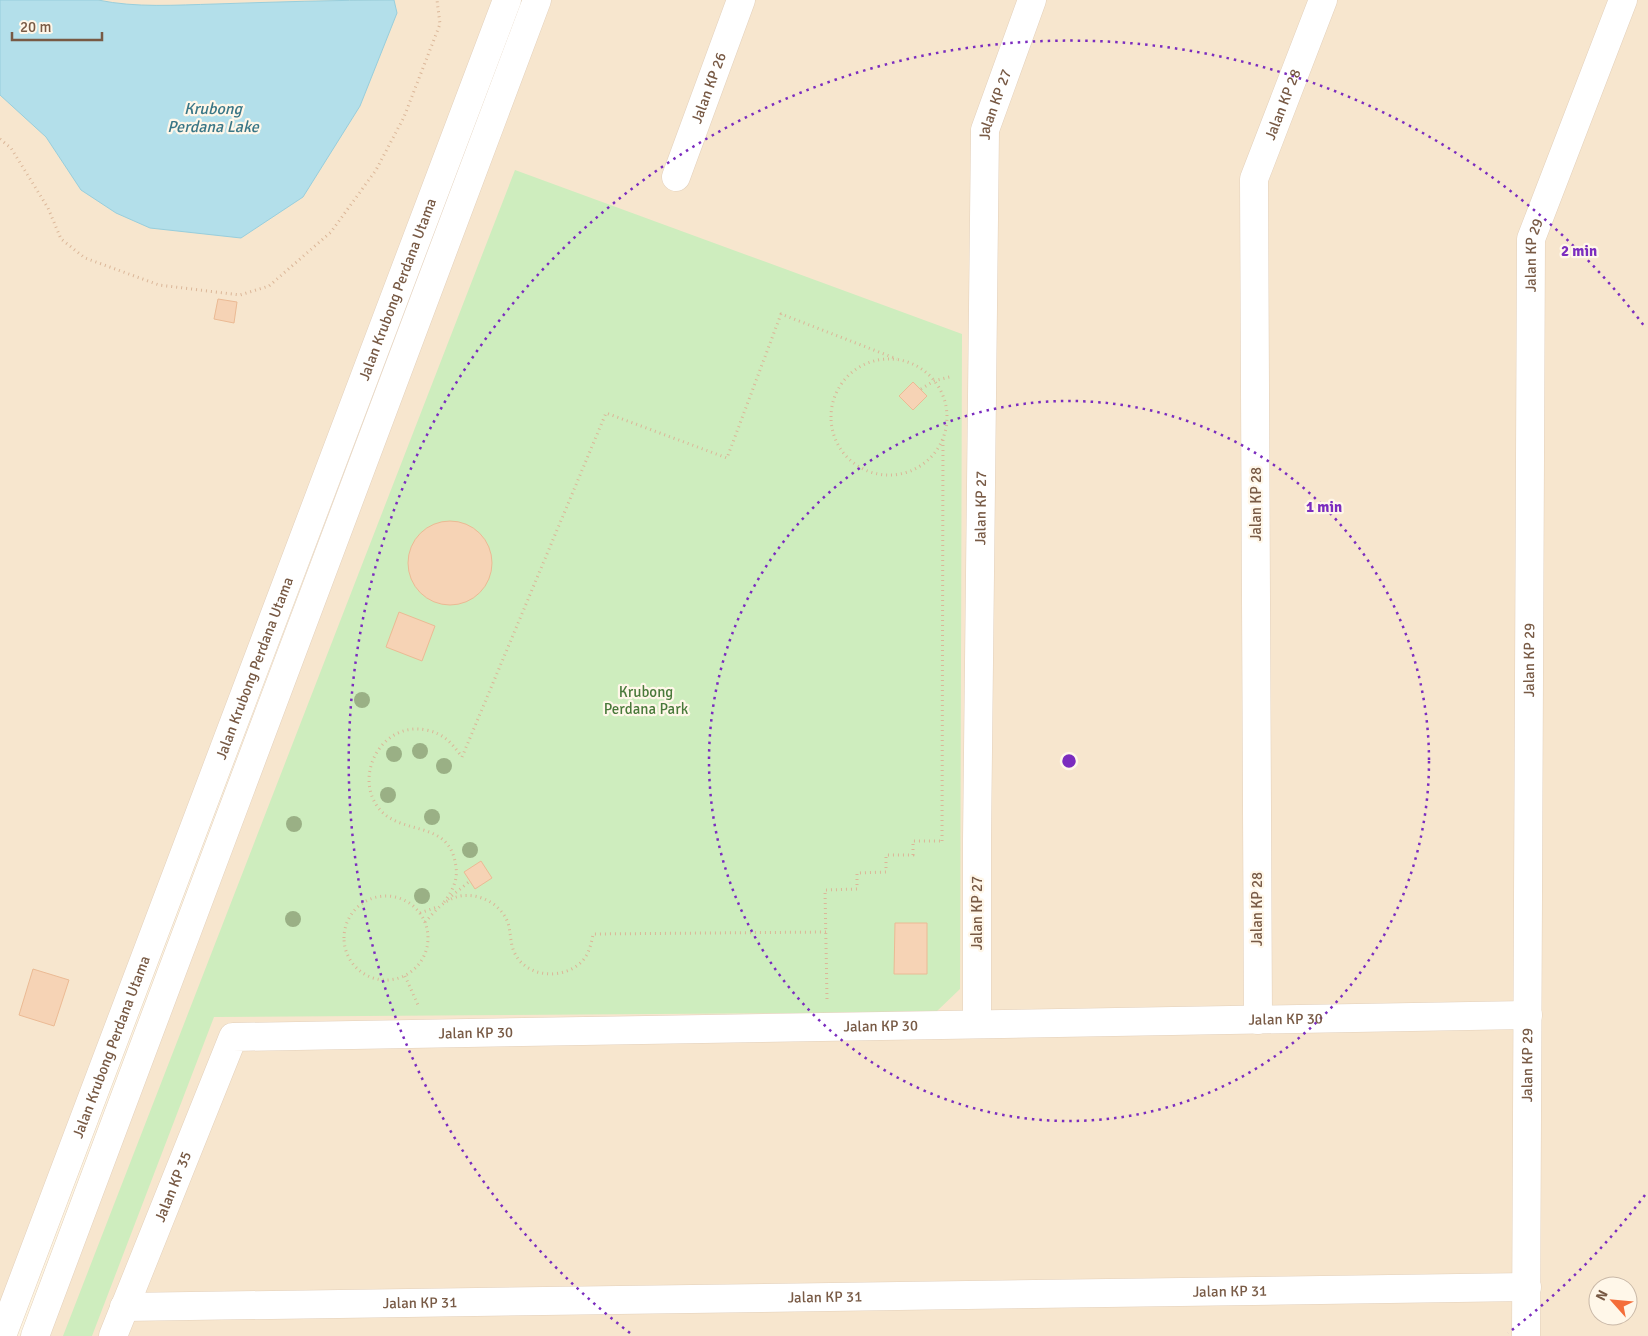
<svg xmlns="http://www.w3.org/2000/svg" width="1648" height="1336" font-family="Signika,sans-serif">
<style>
.residential{fill:#f7e6ce;fill-rule:evenodd}
.green{fill:#ceedbe}
.water{fill:#b3dfea;stroke:#98cedc}
.building{fill:#f6d3b5;stroke:#ebba94}
.lines{fill:none;stroke-linecap:round;stroke-linejoin:round}
.minor-casing{stroke:#e3d0bb;stroke-width:29}
.path{stroke:#dbb698;stroke-width:3;stroke-dasharray:1 4;stroke-linecap:butt}
.minor{stroke:#fff;stroke-width:28}
.tree{fill:#9ab085}
.ring{fill:none;stroke:#7b2cbf;stroke-width:2.5;stroke-dasharray:2.5 5}
.labels{text-anchor:middle;dominant-baseline:central;stroke-width:4.5;stroke-linejoin:round;paint-order:stroke}
.street-label{font-size:15px;fill:#785a45;stroke:#fff7e9}
.park-label{font-size:15px;fill:#49793a;stroke:#fff7e9}
.water-label{font-size:16px;font-style:italic;fill:#3a7686;stroke:#fff7e9}
.centre{fill:#7b2cbf;stroke:#fff7e9;stroke-width:2.5}
.ring-label{font-size:15px;text-anchor:middle;font-weight:bold;fill:#7b2cbf;stroke:#fff7e9;stroke-width:4.5;stroke-linejoin:round;paint-order:stroke}
</style>
<rect width="100%" height="100%" fill="#fef4e0"/>
<!-- residential -->
<path class="residential" d="M 0,0 L 508,0 L 0,1336 Z
M 537,0 L 1648,0 L 1648,1336 L 36,1336 ZM 1598,1286 L 1628,1286 L 1628,1316 L 1598,1316 Z"/>
<!-- green -->
<path class="green" d="M 515,170 L 962,334 L 960,989 L 936,1012 L 214,1017 L 92,1336 L 63,1336 Z"/>
<!-- water -->
<path class="water" d="M 0,0 L 98,0 C 136,8 176,5 215,4 C 275,2 335,0 394,0 L 397,13 L 360,106 L 303,197 L 241,238 L 150,228 L 116,213 L 81,190 L 46,137 L 0,95 Z"/>
<!-- building -->
<path class="building" d="M 218,299 L 237,302 L 234,323 L 214,319 Z
M 913,382 L 927,396 L 913,410 L 899,396 Z
M408 563a42 42 0 1 1 84 0a42 42 0 1 1-84 0Z
M 399,612 L 435,626 L 422,661 L 386,647 Z
M 481,861 L 492,878 L 475,889 L 464,872 Z
M 895,923 L 927,923 L 927,974 L 894,974 Z
M 33,969 L 69,980 L 54,1026 L 19,1015 Z"/>
<g class="lines">
<defs>
<g id="minor">
<path id="s1" d="M 676,177 L 741,0"/>
<path id="s2" d="M 1258,1020 L 1254,179 L 1323,0"/>
<path id="s3" d="M 977,1024 L 977,840 L 985,130 L 1032,0"/>
<path id="s4" d="M 124,1307 L 1527,1287"/>
<path id="s5" d="M 2,1336 L 507,0"/>
<path d="M 35,1336 L 537,0"/>
<path id="s6" d="M 113,1336 L 233,1037 L 1528,1015"/>
<path id="s7" d="M 1526,1336 L 1531,239 L 1623,0"/>
</g>
</defs>
<!-- minor casing -->
<use href="#minor" class="minor-casing"/>
<!-- path -->
<path class="path" d="M 0,139 L 11,148 L 48,208 L 61,239 L 85,258 L 159,285 L 240,295 L 269,286 L 331,232 L 376,170 L 404,117 L 440,24 L 437,0
M831 417a58 58 0 1 1 116 0a58 58 0 1 1-116 0Z
M 921,389 L 934,381 L 953,376
M 462,757 L 606,413 L 727,458 L 781,314 L 897,359
M 942,841 L 943,436
M344 938a42 42 0 1 1 84 0a42 42 0 1 1-84 0Z
M 448,899 L 470,881
M 444,902 C 452,892 458,880 456,867 C 450,817 399,838 377,806 C 354,772 384,721 426,730 C 443,733 452,743 461,756
M 420,913 L 437,907
M 425,922 C 433,914 440,904 451,899 C 472,889 500,901 508,923 C 512,937 509,947 519,960 C 532,976 558,978 575,967 C 587,960 591,947 593,934 L 826,932
M 405,976 L 418,1005
M 827,999 L 825,890 L 857,889 L 857,873 L 886,872 L 886,855 L 913,855 L 913,841 L 943,841"/>
<!-- minor -->
<use href="#minor" class="minor"/>
</g>
<!-- trees -->
<g class="tree">
<circle cx="362" cy="700" r="8"/>
<circle cx="420" cy="751" r="8"/>
<circle cx="394" cy="754" r="8"/>
<circle cx="444" cy="766" r="8"/>
<circle cx="388" cy="795" r="8"/>
<circle cx="432" cy="817" r="8"/>
<circle cx="294" cy="824" r="8"/>
<circle cx="470" cy="850" r="8"/>
<circle cx="422" cy="896" r="8"/>
<circle cx="293" cy="919" r="8"/>
</g>
<!-- distance rings -->
<g class="ring">
<circle cx="1069" cy="761" r="360"/>
<path d="M1645 1195A721 721 0 0 1 1508 1333M630 1333A721 721 0 1 1 1645 327"/>
</g>
<g class="labels">
<!-- street labels -->
<g class="street-label">
<text stroke="none"><textPath href="#s1" startOffset="95">Jalan KP 26</textPath></text>
<text stroke="none"><textPath href="#s2" startOffset="921">Jalan KP 28</textPath></text>
<text stroke="none"><textPath href="#s3" startOffset="921">Jalan KP 27</textPath></text>
<text stroke="none"><textPath href="#s7" startOffset="1081">Jalan KP 29</textPath></text>
<text stroke="none"><textPath href="#s5" startOffset="1119">Jalan Krubong Perdana Utama</textPath></text>
<text transform="translate(1256 504) rotate(-90)">Jalan KP 28</text>
<text stroke="none"><textPath href="#s3" startOffset="516">Jalan KP 27</textPath></text>
<text stroke="none"><textPath href="#s7" startOffset="676">Jalan KP 29</textPath></text>
<text stroke="none"><textPath href="#s5" startOffset="714">Jalan Krubong Perdana Utama</textPath></text>
<text transform="translate(1257 909) rotate(-90)">Jalan KP 28</text>
<text transform="translate(977 913) rotate(-90)">Jalan KP 27</text>
<text stroke="none"><textPath href="#s6" startOffset="1375">Jalan KP 30</textPath></text>
<text stroke="none"><textPath href="#s6" startOffset="970">Jalan KP 30</textPath></text>
<text stroke="none"><textPath href="#s6" startOffset="565">Jalan KP 30</textPath></text>
<text stroke="none"><textPath href="#s5" startOffset="309">Jalan Krubong Perdana Utama</textPath></text>
<text stroke="none"><textPath href="#s7" startOffset="271">Jalan KP 29</textPath></text>
<text stroke="none"><textPath href="#s6" startOffset="161">Jalan KP 35</textPath></text>
<text stroke="none"><textPath href="#s4" startOffset="1106">Jalan KP 31</textPath></text>
<text stroke="none"><textPath href="#s4" startOffset="701">Jalan KP 31</textPath></text>
<text stroke="none"><textPath href="#s4" startOffset="296">Jalan KP 31</textPath></text>
</g>
<!-- park labels -->
<g class="park-label">
<text x="646" y="692">Krubong<tspan x="646" dy="17">Perdana Park</tspan></text>
</g>
<!-- water labels -->
<g class="water-label">
<text x="213" y="109">Krubong<tspan x="213" dy="18">Perdana Lake</tspan></text>
</g>
</g>
<circle cx="1069" cy="761" r="8" class="centre"/>
<g class="ring-label">
<text x="1579" y="256">2 min</text>
<text x="1324" y="512">1 min</text>
</g>
<!-- north arrow -->
<g transform="translate(1613 1301) rotate(297)"><circle r="24" fill="#fff7e9" stroke="#c9b8a7"/>
<path d="M0-4L9 19L0 12L-9 19Z" fill="#f46d39"/>
<text y="-8" font-size="14" font-weight="bold" text-anchor="middle" fill="#785a45">N</text>
</g>
<!-- scale -->
<path d="M12 32v8h90v-8" fill="none" stroke="#785a45" stroke-width="2.5"/>
<text x="20" y="32" font-size="15" fill="#785a45" stroke="#fff7e9" stroke-width="4" paint-order="stroke">20 m</text>
</svg>
